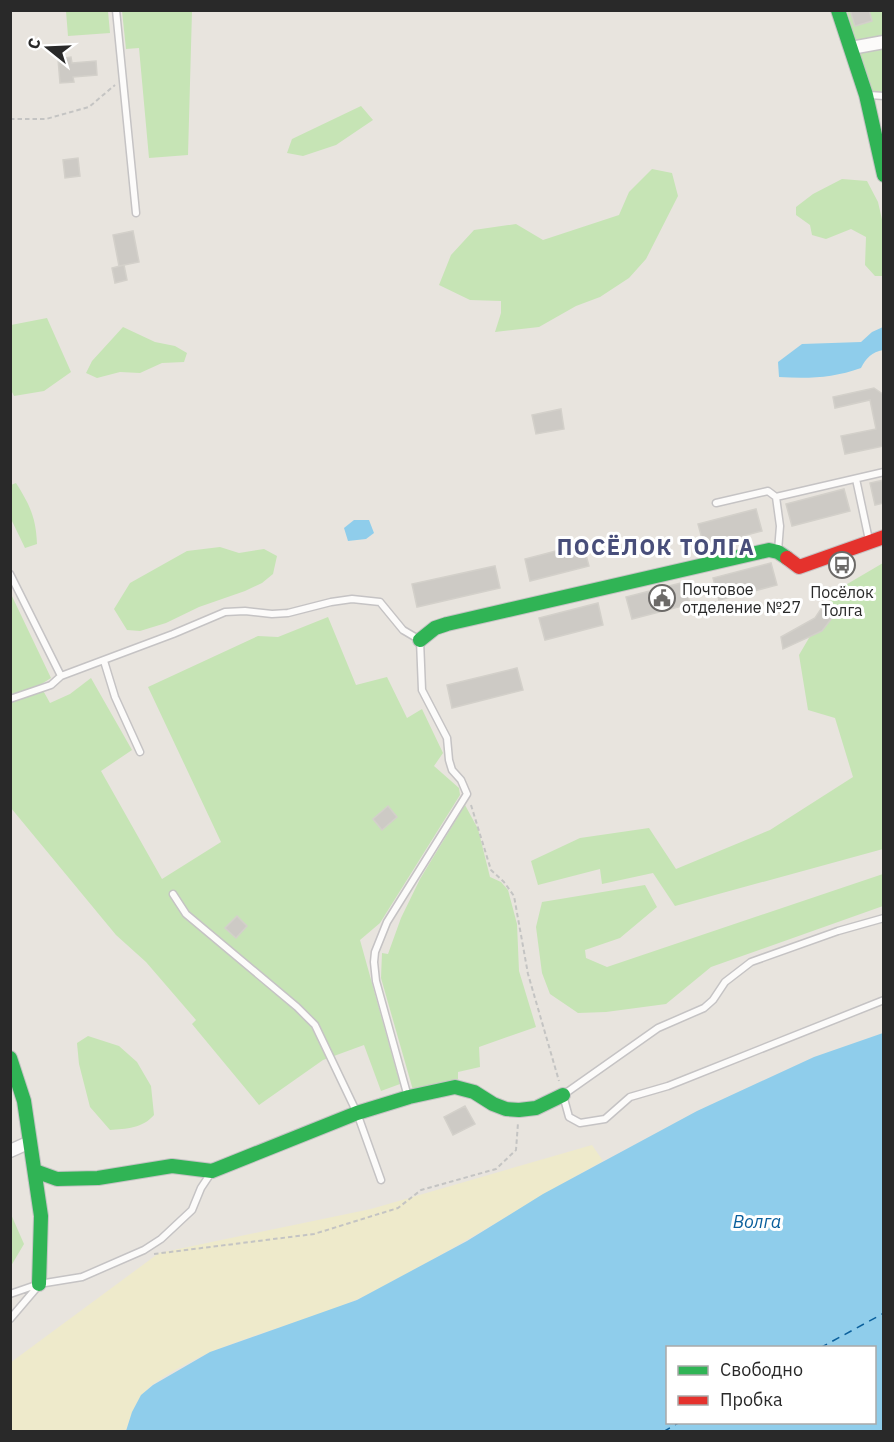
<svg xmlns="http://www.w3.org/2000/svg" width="894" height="1442" font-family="'IBM Plex Sans',sans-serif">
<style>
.green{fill:#c6e4b5}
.sand{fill:#eeeacb}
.water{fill:#8fcdeb;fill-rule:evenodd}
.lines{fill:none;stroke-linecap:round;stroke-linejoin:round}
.ferry{stroke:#0a5f9c;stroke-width:1.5;stroke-dasharray:8 6;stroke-linecap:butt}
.building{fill:#cdcac5;stroke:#d3d0ca;stroke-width:1.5}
.lane-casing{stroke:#c5c3c4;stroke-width:9}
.street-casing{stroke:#c5c3c4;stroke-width:15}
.fast-casing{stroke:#c5c3c4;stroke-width:16}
.jam-casing{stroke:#c5c3c4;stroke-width:16}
.path{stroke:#c4c4c3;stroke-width:2;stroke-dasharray:4.5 3;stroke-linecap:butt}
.lane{stroke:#fcfbfa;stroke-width:6}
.street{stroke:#fcfbfa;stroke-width:12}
.fast{stroke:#30b455;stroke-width:14}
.jam{stroke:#e5322d;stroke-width:14}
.labels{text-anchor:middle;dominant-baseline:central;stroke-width:6;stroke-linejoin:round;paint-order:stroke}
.poi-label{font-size:16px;fill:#292929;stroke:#fff;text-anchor:start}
.water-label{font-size:18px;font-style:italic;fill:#0a5f9c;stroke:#fff}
.district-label{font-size:22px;font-weight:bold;letter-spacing:1.5px;fill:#484e7a;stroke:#fff}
</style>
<rect width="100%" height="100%" fill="#e8e4de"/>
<!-- green -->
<path class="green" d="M 66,11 L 108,11 L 110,33 L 68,36 Z
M 122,11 L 192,11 L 188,155 L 149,158 L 139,48 L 126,49 Z
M 847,11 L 883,11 L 883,92 L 870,91 Z
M 361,106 L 373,120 L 336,145 L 303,156 L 287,153 L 292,139 Z
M 652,169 L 672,173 L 678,196 L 646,259 L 629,278 L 600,297 L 576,306 L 539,327 L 495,332 L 501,313 L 501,301 L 470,300 L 439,285 L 451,255 L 474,230 L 516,224 L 543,240 L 619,215 L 629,192 Z
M 842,179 L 867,181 L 878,202 L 883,224 L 883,276 L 875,276 L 865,265 L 866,237 L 851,229 L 826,239 L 812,235 L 810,225 L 796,215 L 796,207 L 813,194 Z
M 47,318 L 71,372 L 44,391 L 14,396 L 11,390 L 11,325 Z
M 123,327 L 155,342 L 175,346 L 187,353 L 184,362 L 162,363 L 140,373 L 120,372 L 97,378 L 86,373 L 92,361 Z
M 16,483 C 30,505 36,518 37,544 L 25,548 L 11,519 L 11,485 Z
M 220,547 L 239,553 L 264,549 L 277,556 L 273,574 L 262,583 L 245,591 L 199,607 L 166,623 L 140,631 L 127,630 L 114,609 L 130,583 L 187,551 Z
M 883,563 L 883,849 L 675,906 L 653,873 L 602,884 L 600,869 L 538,885 L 531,861 L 580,838 L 649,828 L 676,869 L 770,830 L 853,777 L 835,718 L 808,710 L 799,655 L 837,590 Z
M 10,592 L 51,678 L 40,685 L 50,703 L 70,694 L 91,678 L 132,750 L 101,771 L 162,879 L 221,842 L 148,687 L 258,636 L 278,637 L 328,617 L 356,685 L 387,677 L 407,718 L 422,709 L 443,753 L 434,766 L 459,788 L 460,795 L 380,923 L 360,940 L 400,1084 L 381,1091 L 364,1045 L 323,1060 L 259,1105 L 192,1024 L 196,1020 L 146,962 L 116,935 L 11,808 Z
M 465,805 L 478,829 L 490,877 L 501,882 L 508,890 L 517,924 L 519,971 L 536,1027 L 479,1047 L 480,1067 L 458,1072 L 458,1079 L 413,1090 L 381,978 L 382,953 L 388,954 L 401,918 L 420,879 Z
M 883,874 L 883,906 L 711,967 L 666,1004 L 606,1012 L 578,1013 L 550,994 L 542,973 L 536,927 L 542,902 L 645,885 L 657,907 L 620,938 L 585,950 L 586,958 L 607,967 Z
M 88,1036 L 119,1046 L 137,1062 L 151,1086 L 154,1115 C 143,1128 126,1129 110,1130 L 90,1107 L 79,1064 L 77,1043 Z
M 10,1212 L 24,1244 L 11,1266 L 10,1266 Z"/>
<!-- sand -->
<path class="sand" d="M 592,1145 L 603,1161 C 537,1197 473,1238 406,1274 C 390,1282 374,1292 358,1299 C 290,1329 213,1340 152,1385 C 137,1397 131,1414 126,1431 L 11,1431 L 10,1363 L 159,1253 L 371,1209 Z"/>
<!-- water -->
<path class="water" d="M 883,327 L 883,350 C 872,352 866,358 861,368 C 833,378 808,379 779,377 L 778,362 L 802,344 L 861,342 L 872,332 Z
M 354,520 L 369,520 L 374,533 L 366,539 L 348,541 L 344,528 Z
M 883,1033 L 883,1431 L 126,1431 L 132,1412 L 141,1395 L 153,1385 L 210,1352 L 357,1300 L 467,1241 L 543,1194 L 697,1111 L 814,1057 ZM 668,1348 L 874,1348 L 874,1422 L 668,1422 Z"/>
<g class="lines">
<!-- ferry -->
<path class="ferry" d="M 820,1348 L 884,1313
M 663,1432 L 680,1422"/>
</g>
<!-- building -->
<path class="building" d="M 850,10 L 869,10 L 872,21 L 855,26 Z
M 71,57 L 72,63 L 96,61 L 97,75 L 73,77 L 74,82 L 60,83 L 58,59 Z
M 78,158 L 80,176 L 65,178 L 63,160 Z
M 133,231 L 139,262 L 119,266 L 113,235 Z
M 124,265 L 127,280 L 115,283 L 112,268 Z
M 874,388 L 884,395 L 884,446 L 845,454 L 841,436 L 876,429 L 870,400 L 835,408 L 833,397 Z
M 561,409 L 564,429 L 536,434 L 532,415 Z
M 884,480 L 884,503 L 875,505 L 870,483 Z
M 844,489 L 850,511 L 792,526 L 786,504 Z
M 756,509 L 762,531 L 704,546 L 698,524 Z
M 583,544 L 589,566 L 530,581 L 525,559 Z
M 771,563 L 777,585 L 719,600 L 713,578 Z
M 495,566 L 500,588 L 417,607 L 412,584 Z
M 685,582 L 690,604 L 632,619 L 626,597 Z
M 827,600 L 835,614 L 822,631 L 783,649 L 781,637 L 815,618 Z
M 598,603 L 603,625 L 545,640 L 539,618 Z
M 517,668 L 523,690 L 452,708 L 447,685 Z
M 388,806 L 397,817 L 382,830 L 373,819 Z
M 237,916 L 247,926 L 236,938 L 225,928 Z
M 465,1106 L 475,1124 L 453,1135 L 444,1117 Z"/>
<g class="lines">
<defs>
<path id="lane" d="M 116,10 L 136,213
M 869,95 L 884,96
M 856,479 L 869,540
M 776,497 L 884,472
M 716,503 L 768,491 L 776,497 L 780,526 L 778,551
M 10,574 L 61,676
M 104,661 L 115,697 L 140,752
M 10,699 L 51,685 L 61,676 L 173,634 L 225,612 L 245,611 L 272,614 L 288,613 L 331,602 L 352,599 L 380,602 L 403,630 L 420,640 L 422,690 L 447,738 L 449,760 L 452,770 L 461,780 L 467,794 L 387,922 L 375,952 L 374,962 L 376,981 L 408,1097
M 173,894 L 186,914 L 297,1007 L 315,1025 L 357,1113 L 381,1180
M 884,918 L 838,931 L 751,962 L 725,982 L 713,1000 L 704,1008 L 658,1028 L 563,1095 L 569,1117 L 580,1123 L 605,1119 L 630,1097 L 668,1086 L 884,1000
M 10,1294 L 39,1284 L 82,1277 L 144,1250 L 161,1239 L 192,1210 L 201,1188 L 211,1173
M 10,1319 L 39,1285"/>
<path id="street" d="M 851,48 L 884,42
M 10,1151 L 30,1142"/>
<path id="fast" d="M 838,10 L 866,95 L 884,175
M 420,640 L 435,628 L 447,624 L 769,550 L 778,552 L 787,558
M 10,1058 L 24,1101 L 41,1216 L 39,1284
M 35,1171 L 57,1179 L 98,1178 L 172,1166 L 212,1171 L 357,1113 L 409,1097 L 455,1087 L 474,1092 L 493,1104 L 506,1109 L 519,1110 L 536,1108 L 563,1095"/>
<path id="jam" d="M 787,558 L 799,567 L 884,537"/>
</defs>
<!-- lane casing -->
<use href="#lane" class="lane-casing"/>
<!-- street casing -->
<use href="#street" class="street-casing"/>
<!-- fast casing -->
<use href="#fast" class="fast-casing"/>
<!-- jam casing -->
<use href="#jam" class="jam-casing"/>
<!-- path -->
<path class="path" d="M 10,119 L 46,119 L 89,107 L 115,85
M 471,805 L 491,870 L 504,882 L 514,896 L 528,974 L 559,1081
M 154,1254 L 314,1234 L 398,1208 L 421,1190 L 496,1169 L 516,1150 L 518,1123"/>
<!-- lane -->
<use href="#lane" class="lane"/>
<!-- street -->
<use href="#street" class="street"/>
<!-- fast -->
<use href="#fast" class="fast"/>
<!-- jam -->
<use href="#jam" class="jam"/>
</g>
<!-- icons -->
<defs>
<symbol id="bus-ring" viewBox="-11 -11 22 22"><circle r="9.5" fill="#fff" stroke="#6c6a68" stroke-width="1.5"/><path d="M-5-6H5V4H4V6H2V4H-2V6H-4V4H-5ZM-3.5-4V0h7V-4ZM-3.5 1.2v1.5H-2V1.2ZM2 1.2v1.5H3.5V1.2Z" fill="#6c6a68"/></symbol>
<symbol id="civic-ring" viewBox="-11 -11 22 22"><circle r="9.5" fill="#fff" stroke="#6c6a68" stroke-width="1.5"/><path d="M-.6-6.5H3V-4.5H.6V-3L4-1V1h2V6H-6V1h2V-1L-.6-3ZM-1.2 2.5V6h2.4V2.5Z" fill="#6c6a68"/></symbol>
</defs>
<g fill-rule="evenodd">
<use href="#bus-ring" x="827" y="550" width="30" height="30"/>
<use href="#civic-ring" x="647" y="583" width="30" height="30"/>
</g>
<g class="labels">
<!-- poi labels -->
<g class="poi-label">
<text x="682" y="589">Почтовое<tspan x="682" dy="18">отделение №27</tspan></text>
<text x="842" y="592" text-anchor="middle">Посёлок<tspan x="842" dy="18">Толга</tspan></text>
</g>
<!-- water labels -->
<g class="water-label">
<text x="757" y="1221">Волга</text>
</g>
<!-- district labels -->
<g class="district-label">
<text x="656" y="546">ПОСЁЛОК ТОЛГА</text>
</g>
</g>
<!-- border -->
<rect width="894" height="1442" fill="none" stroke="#292929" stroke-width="24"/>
<!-- legend -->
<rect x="666" y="1346" width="210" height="78" fill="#ffffff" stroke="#a9a9a9" stroke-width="1.5"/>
<rect x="678" y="1366" width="30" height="9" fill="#30b455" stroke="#a9a9a9" stroke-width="1.5"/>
<text x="720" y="1376" font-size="18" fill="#292929">Свободно</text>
<rect x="678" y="1396" width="30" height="9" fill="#e5322d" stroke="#a9a9a9" stroke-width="1.5"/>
<text x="720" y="1406" font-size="18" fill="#292929">Пробка</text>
<!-- north arrow -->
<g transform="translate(48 48) rotate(288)" stroke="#ffffff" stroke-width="4.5" paint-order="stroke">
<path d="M0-4.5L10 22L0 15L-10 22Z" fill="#292929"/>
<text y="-9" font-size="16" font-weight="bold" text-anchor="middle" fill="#292929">С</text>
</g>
</svg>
